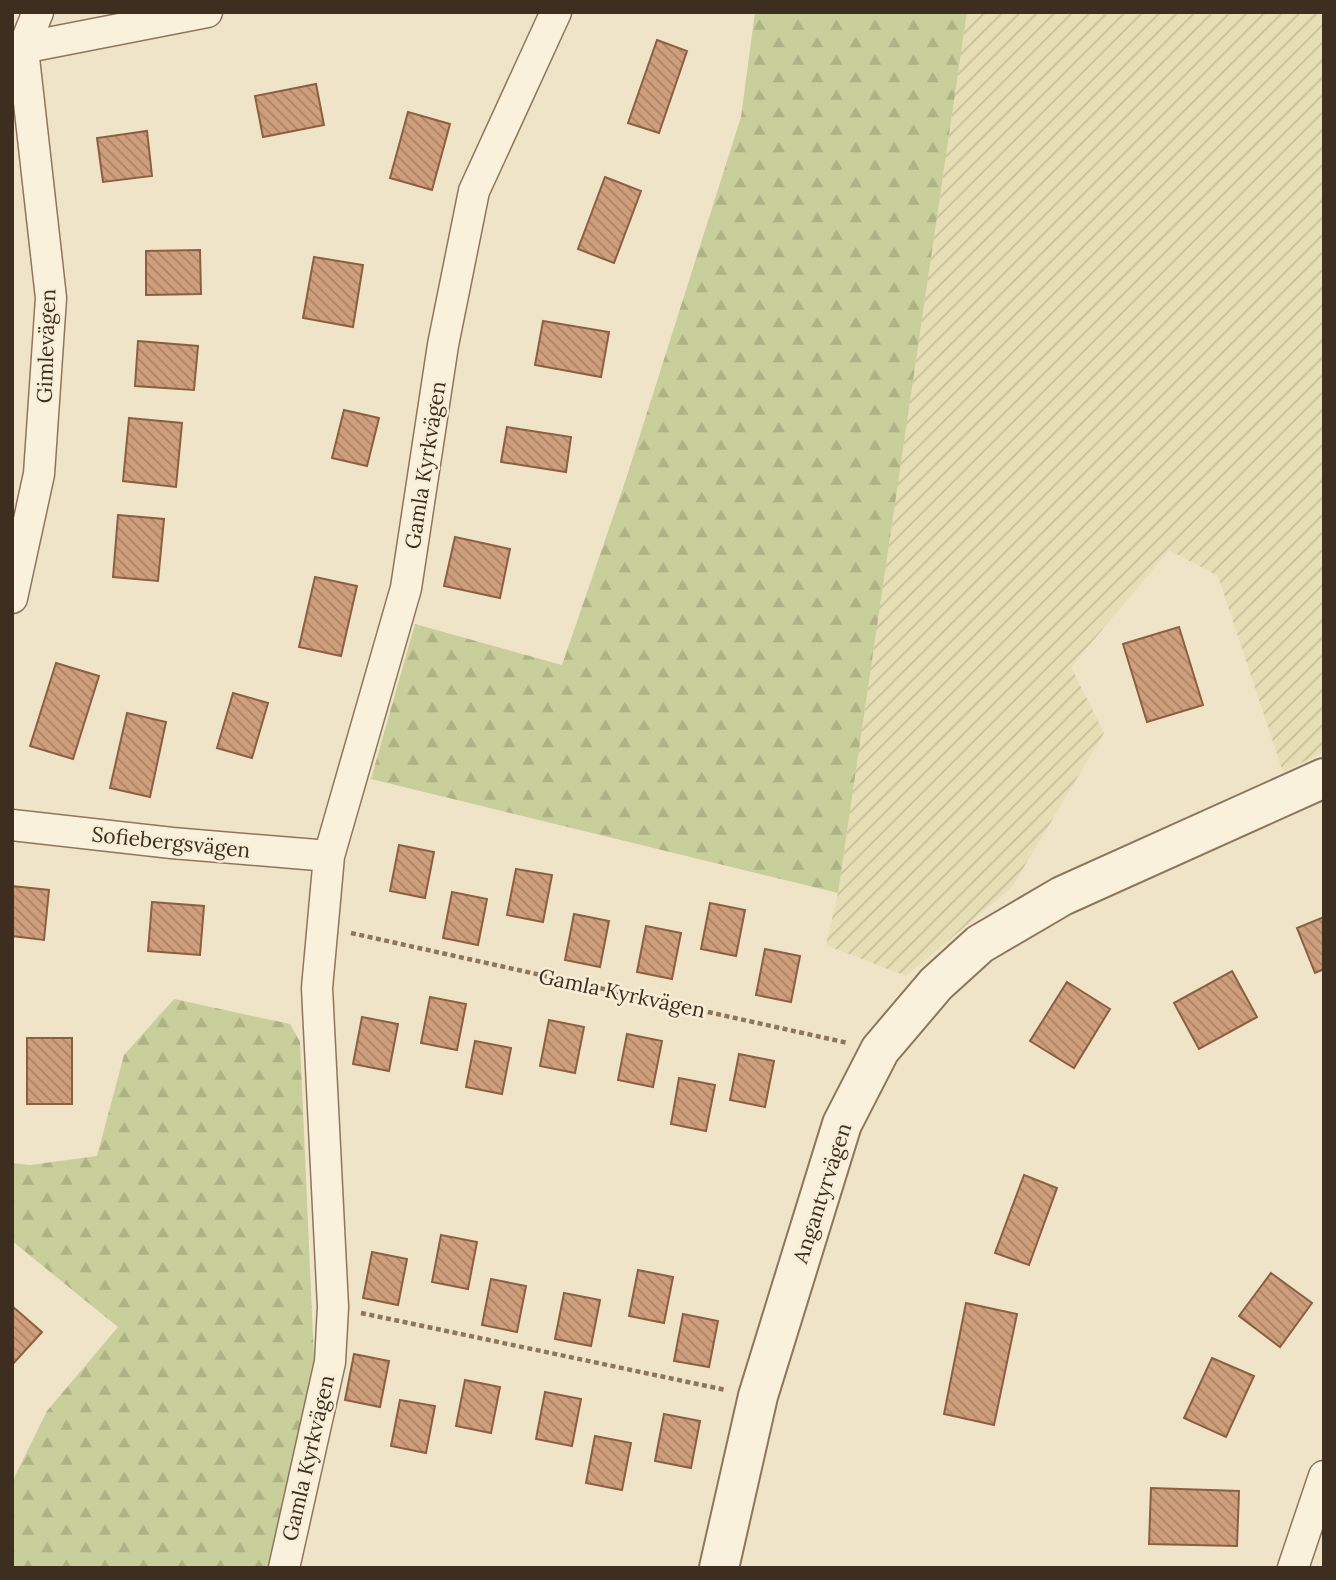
<svg xmlns="http://www.w3.org/2000/svg" width="1336" height="1580" font-family="Lora,serif">
<style>
.farmland{fill:url(#farmland-furrows)}
.forest{fill:url(#forest-firs)}
.building{fill:url(#building-back-hatch);stroke:#8d5f41;stroke-width:2}
.lines{fill:none;stroke-linecap:round;stroke-linejoin:round}
.minor-casing{stroke:#8d765c;stroke-width:33}
.tertiary-casing{stroke:#8d765c;stroke-width:42}
.path{stroke:#8d765c;stroke-width:4.5;stroke-dasharray:5 3.5;stroke-linecap:butt}
.minor{stroke:#faf1dc;stroke-width:30}
.tertiary{stroke:#faf1dc;stroke-width:38}
.labels{text-anchor:middle;dominant-baseline:central;stroke-width:5;stroke-linejoin:round;paint-order:stroke}
.street-label{font-size:21px;fill:#3d2e20;stroke:#f7eed8}
</style>
<defs>
<pattern id="farmland-furrows" width="10" height="10" patternUnits="userSpaceOnUse" patternTransform="scale(1.75)"><rect width="10" height="10" fill="#e6deb5"/><path d="M-1 1l2-2M0 10L10 0M9 11l2-2" fill="none" stroke="#c6bf9b"/></pattern>
<pattern id="forest-firs" width="22" height="20" patternUnits="userSpaceOnUse" patternTransform="scale(1.75)"><rect width="22" height="20" fill="#c9cf9b"/><path d="M5 1l3.5 6h-7zM16 11l3.5 6h-7z" fill="#aeb285"/></pattern>
<pattern id="building-back-hatch" width="6" height="6" patternUnits="userSpaceOnUse" patternTransform="scale(1.75)"><rect width="6" height="6" fill="#cf9f7d"/><path d="M-1 5l2 2M0 0l6 6M5-1l2 2" fill="none" stroke="#a98266"/></pattern>
</defs>
<rect width="100%" height="100%" fill="#f0e4c8"/>
<!-- farmland -->
<path class="farmland" d="M 967,12 L 1324,12 L 1324,752 L 1283,772 L 1218,576 L 1169,550 L 1071,667 L 1104,733 L 1012,887 L 906,976 L 826,945 L 838,893 Z"/>
<!-- forest -->
<path class="forest" d="M 755,12 L 967,12 L 838,893 L 371,779 L 415,624 L 562,665 L 625,482 L 741,117 Z
M 174,999 L 290,1024 L 300,1042 L 314,1359 L 270,1568 L 12,1568 L 12,1482 L 47,1411 L 118,1327 L 12,1241 L 12,1163 L 30,1165 L 97,1156 L 124,1055 Z"/>
<!-- building -->
<path class="building" d="M 657,40 L 687,51 L 659,133 L 628,123 Z
M 316,84 L 324,125 L 263,137 L 255,96 Z
M 408,112 L 450,124 L 432,190 L 390,178 Z
M 147,131 L 152,176 L 103,182 L 97,138 Z
M 605,177 L 641,191 L 614,263 L 578,249 Z
M 200,250 L 201,294 L 146,295 L 146,251 Z
M 314,257 L 363,265 L 353,327 L 303,318 Z
M 543,321 L 609,332 L 601,377 L 535,365 Z
M 138,341 L 198,346 L 194,390 L 135,386 Z
M 344,410 L 379,418 L 367,466 L 332,458 Z
M 129,418 L 182,423 L 176,487 L 123,481 Z
M 507,427 L 571,437 L 566,472 L 501,462 Z
M 118,515 L 164,519 L 158,581 L 113,577 Z
M 455,537 L 510,549 L 500,598 L 444,586 Z
M 315,577 L 357,586 L 341,656 L 299,647 Z
M 1179,627 L 1203,705 L 1147,722 L 1123,644 Z
M 56,663 L 99,676 L 73,759 L 30,746 Z
M 233,693 L 268,703 L 252,758 L 217,748 Z
M 127,713 L 166,722 L 150,797 L 110,788 Z
M 399,845 L 434,852 L 425,898 L 390,891 Z
M 516,869 L 552,875 L 543,922 L 507,915 Z
M 12,886 L 49,890 L 44,940 L 12,936 Z
M 452,892 L 487,899 L 478,945 L 443,938 Z
M 152,902 L 204,906 L 200,955 L 148,951 Z
M 710,903 L 745,910 L 736,956 L 701,949 Z
M 574,914 L 609,921 L 600,967 L 565,960 Z
M 1324,917 L 1324,969 L 1315,973 L 1297,928 Z
M 646,926 L 681,933 L 672,979 L 637,972 Z
M 765,949 L 800,956 L 791,1002 L 756,995 Z
M 1232,971 L 1257,1017 L 1199,1049 L 1174,1003 Z
M 1067,982 L 1110,1009 L 1074,1068 L 1030,1041 Z
M 430,997 L 466,1004 L 457,1050 L 421,1043 Z
M 362,1017 L 398,1024 L 389,1071 L 353,1064 Z
M 549,1020 L 584,1027 L 575,1073 L 540,1066 Z
M 627,1034 L 662,1041 L 653,1087 L 618,1080 Z
M 27,1038 L 72,1038 L 72,1104 L 27,1104 Z
M 475,1041 L 511,1048 L 502,1094 L 466,1087 Z
M 739,1054 L 774,1061 L 765,1107 L 730,1100 Z
M 679,1078 L 715,1085 L 706,1131 L 671,1124 Z
M 1024,1175 L 1057,1188 L 1029,1265 L 995,1253 Z
M 441,1235 L 477,1242 L 468,1289 L 432,1282 Z
M 372,1252 L 407,1259 L 398,1305 L 363,1298 Z
M 638,1270 L 673,1277 L 664,1323 L 629,1316 Z
M 1271,1273 L 1312,1303 L 1280,1347 L 1239,1316 Z
M 491,1279 L 526,1286 L 517,1332 L 482,1325 Z
M 564,1293 L 600,1300 L 591,1346 L 555,1339 Z
M 966,1303 L 1017,1314 L 994,1425 L 944,1414 Z
M 12,1306 L 42,1332 L 12,1365 Z
M 683,1314 L 718,1321 L 709,1367 L 674,1361 Z
M 354,1354 L 389,1361 L 380,1407 L 345,1400 Z
M 1212,1358 L 1254,1376 L 1226,1437 L 1184,1418 Z
M 465,1380 L 500,1387 L 491,1433 L 456,1426 Z
M 545,1392 L 581,1399 L 572,1446 L 536,1439 Z
M 400,1400 L 435,1406 L 426,1453 L 391,1446 Z
M 664,1414 L 700,1421 L 691,1468 L 655,1461 Z
M 595,1436 L 631,1443 L 622,1490 L 586,1483 Z
M 1151,1488 L 1239,1491 L 1237,1546 L 1149,1544 Z"/>
<g class="lines">
<defs>
<path id="minor" d="M 12,50 L 207,12
M 12,598 L 39,474 L 51,298 L 23,49 L 38,12
M 12,825 L 172,843 L 329,856
M 284,1568 L 330,1362 L 333,1307 L 317,988 L 329,856 L 406,588 L 443,345 L 474,191 L 556,12
M 1293,1568 L 1324,1476"/>
<path id="tertiary" d="M 719,1568 L 758,1396 L 842,1124 L 880,1050 L 936,984 L 980,944 L 1062,896 L 1324,778"/>
</defs>
<!-- minor casing -->
<use href="#minor" class="minor-casing"/>
<!-- tertiary casing -->
<use href="#tertiary" class="tertiary-casing"/>
<!-- path -->
<path class="path" d="M 351,933 L 848,1043
M 361,1313 L 726,1390"/>
<!-- minor -->
<use href="#minor" class="minor"/>
<!-- tertiary -->
<use href="#tertiary" class="tertiary"/>
</g>
<g class="labels">
<!-- street labels -->
<g class="street-label">
<text transform="translate(46 346) rotate(-88)">Gimlevägen</text>
<text transform="translate(425 465) rotate(-81)">Gamla Kyrkvägen</text>
<text transform="translate(171 842) rotate(6)">Sofiebergsvägen</text>
<text transform="translate(622 993) rotate(12)">Gamla Kyrkvägen</text>
<text transform="translate(822 1193) rotate(-72)">Angantyrvägen</text>
<text transform="translate(308 1458) rotate(-77)">Gamla Kyrkvägen</text>
</g>
</g>
<!-- border -->
<rect width="1336" height="1580" fill="none" stroke="#3d2e20" stroke-width="28"/>
</svg>
